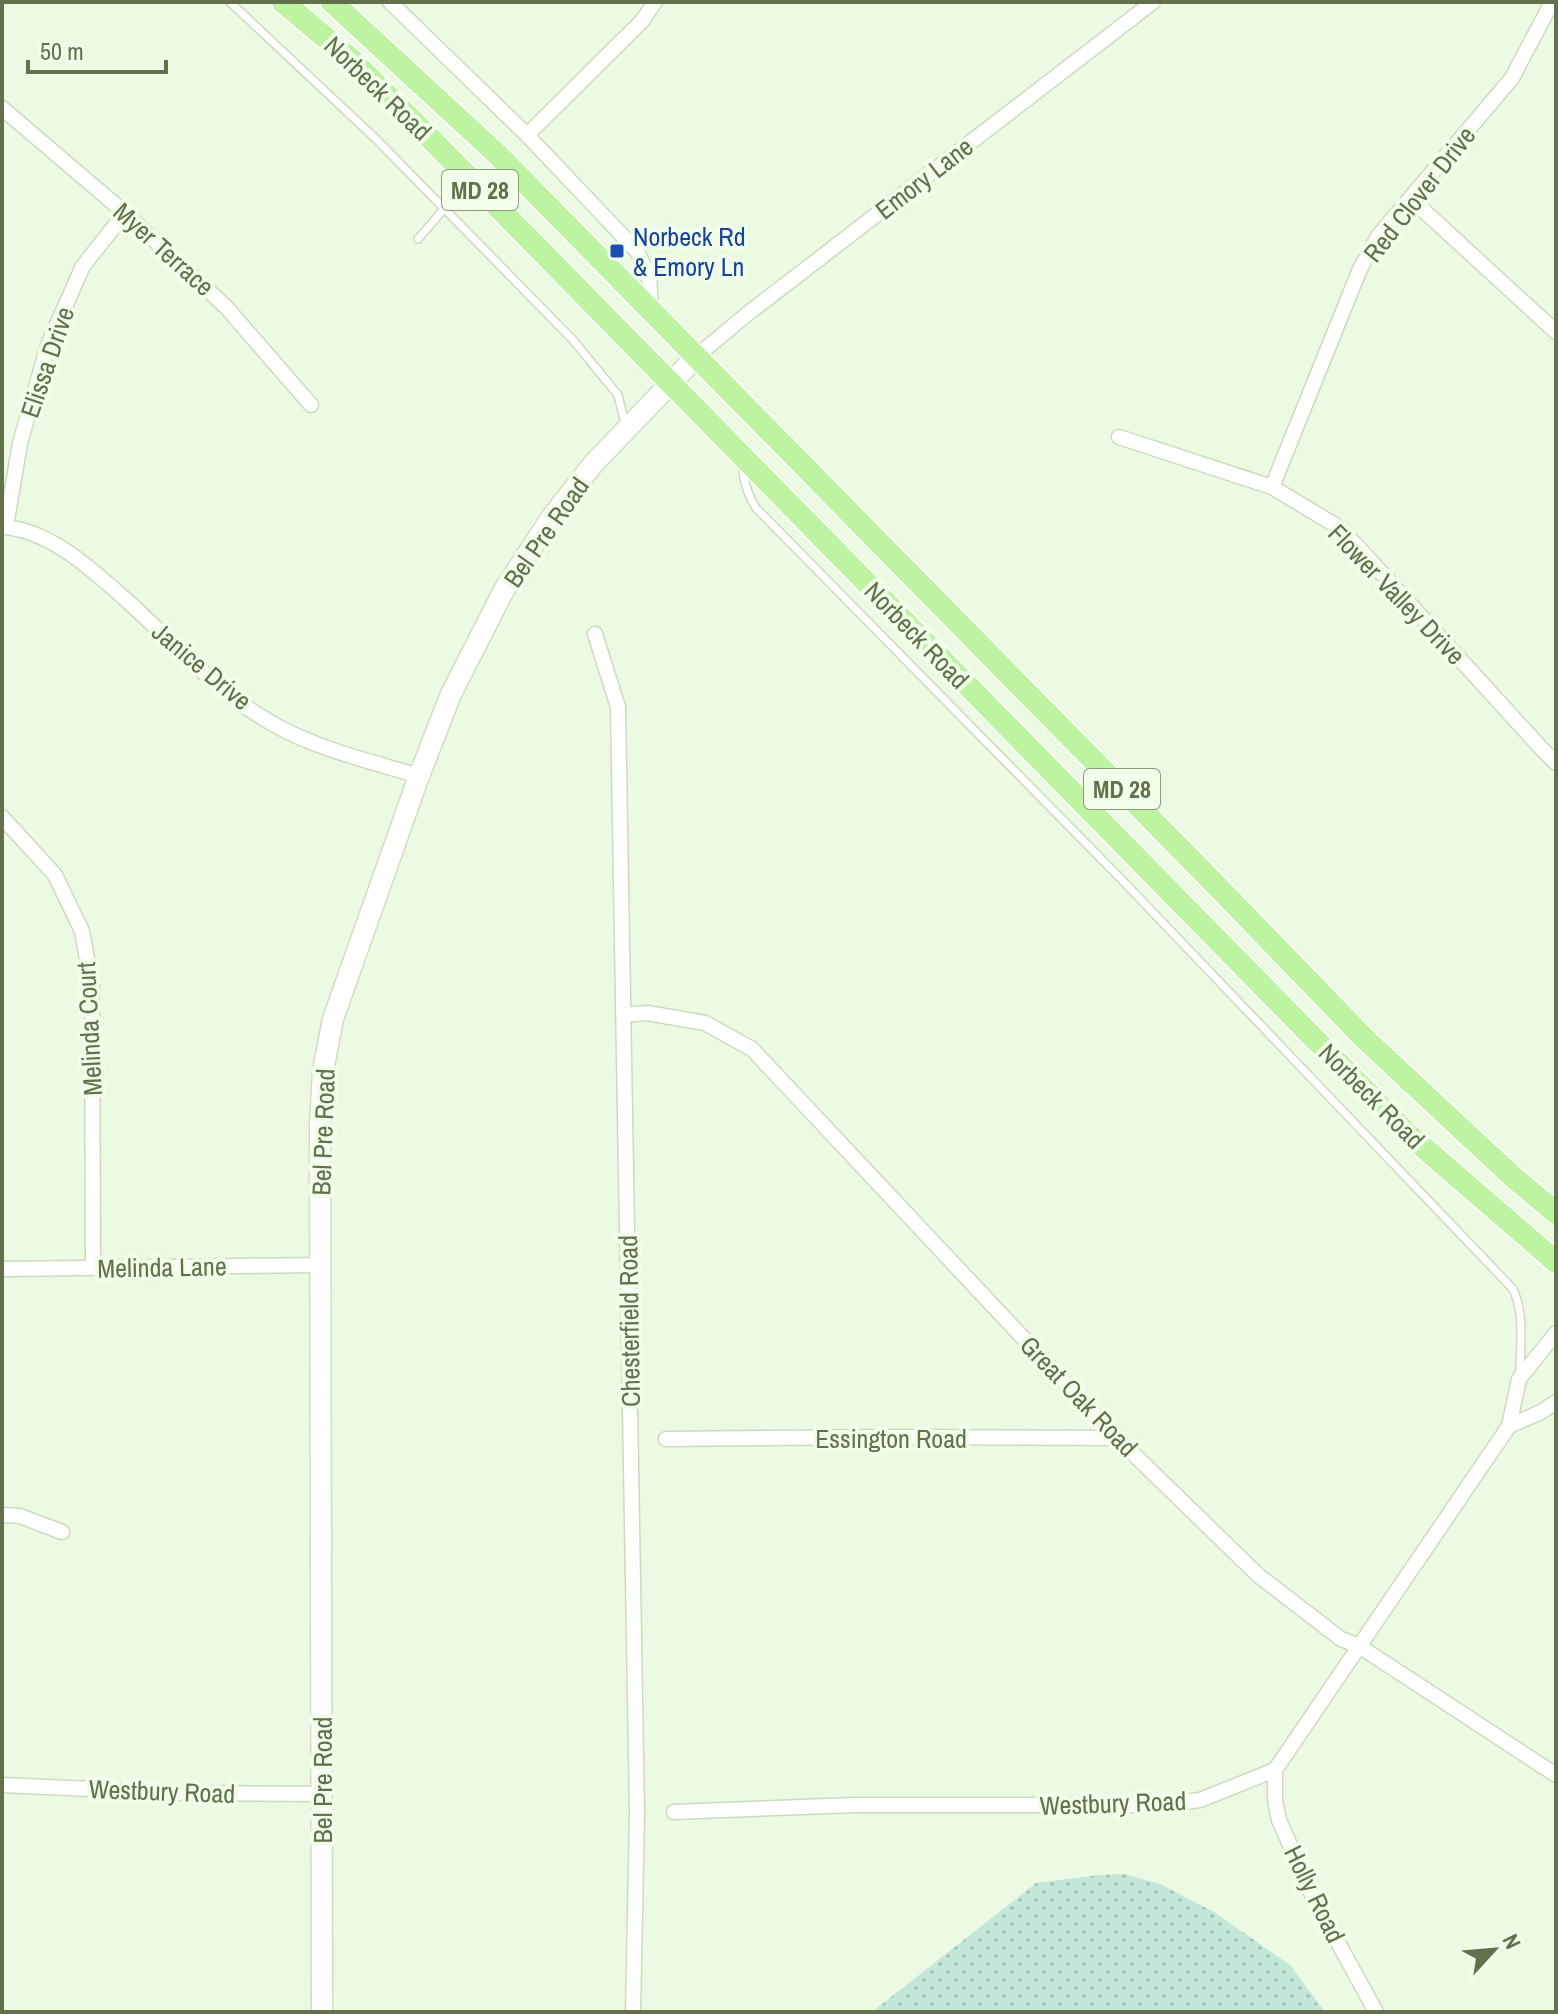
<svg xmlns="http://www.w3.org/2000/svg" width="1558" height="2014" font-family="'Archivo Narrow',sans-serif">
<style>
.grass{fill:url(#grass-dots)}
.lines{fill:none;stroke-linecap:round;stroke-linejoin:round}
.service-casing{stroke:#ccdbbd;stroke-width:10}
.minor-casing{stroke:#ccdbbd;stroke-width:17}
.secondary-casing{stroke:#cedfbc;stroke-width:23}
.primary-casing{stroke:#fff;stroke-width:25}
.service{stroke:#fff;stroke-width:7}
.minor{stroke:#fff;stroke-width:14}
.secondary{stroke:#fff;stroke-width:20}
.primary{stroke:#bef4a1;stroke-width:22}
.transit-dot{fill:#1a4fb4;stroke:#f1fee9;stroke-width:3}
.labels{text-anchor:middle;dominant-baseline:central;stroke-width:8;stroke-linejoin:round;paint-order:stroke}
.shield{fill:#f1fee9;stroke:#8d9b7a;stroke-width:2}
.shield-label{font-size:24px;font-weight:bold;fill:#62704b}
.street-label{font-size:26px;fill:#62704b;stroke:#f1fee9}
.transit-label{font-size:26px;fill:#164399;stroke:#f1fee9;text-anchor:start}
</style>
<defs>
<pattern id="grass-dots" width="8" height="8" patternUnits="userSpaceOnUse" patternTransform="scale(2)"><rect width="8" height="8" fill="#c3e7d9"/><path d="M2 2h.1M6 6h.1" fill="none" stroke="#a2c0b2" stroke-width="1.8" stroke-linecap="round"/></pattern>
</defs>
<rect width="100%" height="100%" fill="#ecfae4"/>
<!-- grass -->
<path class="grass" d="M 1124,1874 L 1160,1884 L 1214,1912 L 1290,1965 L 1325,2012 L 872,2012 L 1036,1883 L 1099,1875 Z"/>
<g class="lines">
<defs>
<path id="service" d="M 230,2 L 376,139 L 573,340 L 618,395 L 626,427
M 418,239 L 444,209
M 742,466 C 744,481 747,495 756,508 L 1122,880 L 1513,1289 C 1525,1315 1520,1345 1520,1374"/>
<path id="minor" d="M 390,2 L 527,135 L 637,251 L 649,277 L 651,309
M 2,108 L 125,213 L 226,307 L 311,405
M 527,135 L 642,21 L 655,2
M 1410,198 L 1556,332
M 697,356 L 746,315 L 1153,2
M 1119,437 L 1272,487 L 1335,525 L 1356,545 L 1541,748 L 1556,763
M 1272,487 L 1360,269 L 1379,235 L 1512,78 L 1552,2
M 6,526 L 20,443 L 48,345 L 83,266 L 125,213
M 2,527 C 52,529 99,576 135,608 C 179,649 222,696 275,725 C 317,749 373,762 419,776
M 595,634 L 618,707 L 637,1814 L 633,2012
M 2,817 L 55,875 L 82,931 L 92,986 L 93,1268
M 623,1015 L 647,1013 L 705,1023 L 752,1049 L 1117,1438 L 1259,1576 L 1341,1639 L 1359,1646 L 1556,1775
M 2,1269 L 321,1265
M 1509,1426 L 1541,1412 L 1556,1402
M 666,1439 L 885,1437 L 1117,1438
M 2,1515 L 20,1516 L 62,1532
M 1275,1770 L 1275,1800 L 1279,1820 L 1312,1895 L 1376,2012
M 2,1785 L 180,1793 L 322,1794
M 674,1812 L 855,1805 L 1162,1805 L 1200,1800 L 1275,1770 L 1509,1426 L 1519,1379 L 1556,1333"/>
<path id="secondary" d="M 322,2012 L 320,1124 L 323,1071 L 333,1019 L 419,776 L 451,694 L 504,590 L 551,518 L 594,463 L 697,356"/>
<path id="primary" d="M 283,2 L 352,60 L 428,136 L 1408,1134 L 1556,1262
M 332,2 L 498,155 L 1213,882 L 1365,1039 L 1512,1176 L 1556,1213"/>
</defs>
<!-- service casing -->
<use href="#service" class="service-casing"/>
<!-- minor casing -->
<use href="#minor" class="minor-casing"/>
<!-- secondary casing -->
<use href="#secondary" class="secondary-casing"/>
<!-- primary casing -->
<use href="#primary" class="primary-casing"/>
<!-- service -->
<use href="#service" class="service"/>
<!-- minor -->
<use href="#minor" class="minor"/>
<!-- secondary -->
<use href="#secondary" class="secondary"/>
<!-- primary -->
<use href="#primary" class="primary"/>
</g>
<!-- markers -->
<rect class="transit-dot" x="609" y="243" width="16" height="16" rx="4"/>
<g class="labels">
<!-- shield labels -->
<g class="shield">
<rect x="442" y="170" width="76" height="40" rx="6"/>
<rect x="1084" y="769" width="76" height="40" rx="6"/>
</g>
<g class="shield-label">
<text x="480" y="190">MD 28</text>
<text x="1122" y="789">MD 28</text>
</g>
<!-- street labels -->
<g class="street-label">
<text transform="translate(378 88) rotate(44)">Norbeck Road</text>
<text transform="translate(924 178) rotate(-38)">Emory Lane</text>
<text transform="translate(1419 194) rotate(-52)">Red Clover Drive</text>
<text transform="translate(164 249) rotate(42)">Myer Terrace</text>
<text transform="translate(47 362) rotate(-71)">Elissa Drive</text>
<text transform="translate(546 532) rotate(-55)">Bel Pre Road</text>
<text transform="translate(1397 594) rotate(46)">Flower Valley Drive</text>
<text transform="translate(917 635) rotate(46)">Norbeck Road</text>
<text transform="translate(202 666) rotate(40)">Janice Drive</text>
<text transform="translate(89 1029) rotate(-93)">Melinda Court</text>
<text transform="translate(1372 1096) rotate(45)">Norbeck Road</text>
<text transform="translate(323 1132) rotate(-88)">Bel Pre Road</text>
<text transform="translate(162 1267) rotate(-1)">Melinda Lane</text>
<text transform="translate(629 1321) rotate(-91)">Chesterfield Road</text>
<text transform="translate(1079 1396) rotate(46)">Great Oak Road</text>
<text x="891" y="1438">Essington Road</text>
<text transform="translate(322 1780) rotate(-90)">Bel Pre Road</text>
<text transform="translate(162 1791) rotate(2)">Westbury Road</text>
<text transform="translate(1113 1803) rotate(-2)">Westbury Road</text>
<text transform="translate(1315 1894) rotate(64)">Holly Road</text>
</g>
<!-- transit labels -->
<g class="transit-label">
<text x="633" y="236">Norbeck Rd<tspan x="633" dy="30">&amp; Emory Ln</tspan></text>
</g>
</g>
<!-- border -->
<rect width="1558" height="2014" fill="none" stroke="#62704b" stroke-width="8"/>
<!-- north arrow -->
<g transform="translate(1494 1950) rotate(64)" stroke="#f1fee9" stroke-width="6" paint-order="stroke">
<path d="M0-6L14 30L0 20L-14 30Z" fill="#62704b"/>
<text y="-12" font-size="22" font-weight="bold" text-anchor="middle" fill="#62704b">N</text>
</g>
<!-- scale -->
<path d="M28 60v12h138v-12" fill="none" stroke="#62704b" stroke-width="4"/>
<text x="40" y="60" font-size="24" fill="#62704b" stroke="#f1fee9" stroke-width="6" paint-order="stroke">50 m</text>
</svg>
